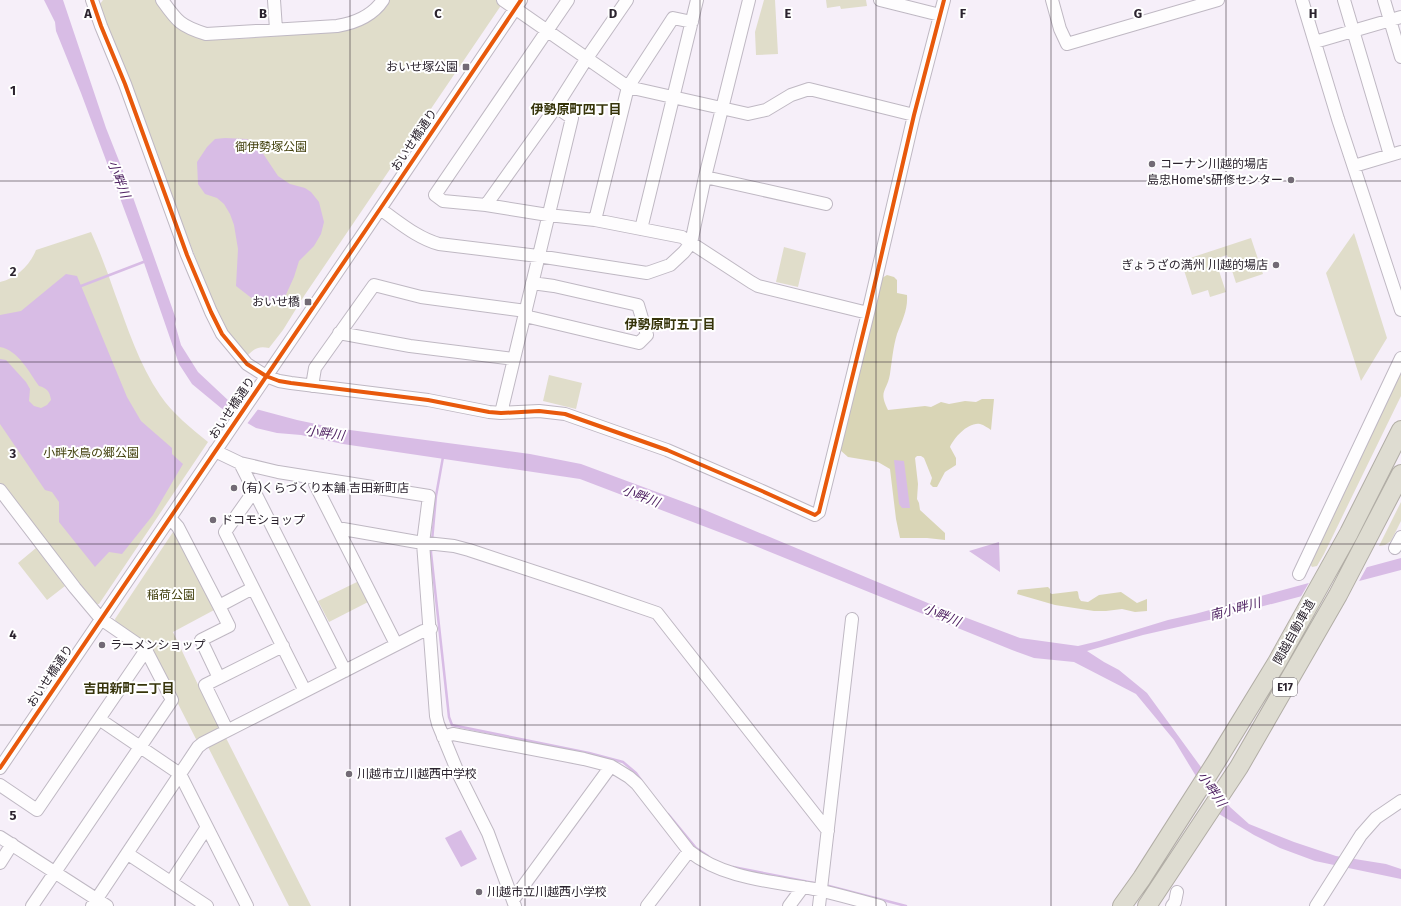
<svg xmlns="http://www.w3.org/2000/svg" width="1401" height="906" font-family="'Fira Sans','Noto Sans JP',sans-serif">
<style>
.green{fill:#e0ddca}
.forest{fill:#d9d5b6}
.water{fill:#d8bce5}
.pier{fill:#f6eff9}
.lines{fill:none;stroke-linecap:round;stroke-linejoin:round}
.stream{stroke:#d8bce5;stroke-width:2.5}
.minor-casing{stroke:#bfb8c3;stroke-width:14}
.highway-casing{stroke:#b1ada5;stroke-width:20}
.minor{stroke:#fefdfe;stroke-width:12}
.highway{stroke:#dedcd1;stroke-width:18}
.cycleway-casing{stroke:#fff;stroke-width:6}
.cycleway{stroke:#e8590c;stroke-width:4}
.grid{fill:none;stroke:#2b232e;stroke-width:1;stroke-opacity:0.55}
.poi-dot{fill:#726a75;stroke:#fff;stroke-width:1.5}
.labels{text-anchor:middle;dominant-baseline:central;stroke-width:4;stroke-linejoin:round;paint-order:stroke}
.shield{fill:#fff;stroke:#6b656d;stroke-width:1}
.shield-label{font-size:11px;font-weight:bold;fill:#2b232e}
.poi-label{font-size:12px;fill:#2b232e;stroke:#fff;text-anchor:start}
.street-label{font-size:12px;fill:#2b232e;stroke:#fff}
.park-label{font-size:12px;fill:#42400d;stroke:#fff}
.neighbourhood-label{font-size:13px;font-weight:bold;fill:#36340a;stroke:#fff}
.water-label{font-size:13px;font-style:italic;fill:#502363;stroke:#fff}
.grid-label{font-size:13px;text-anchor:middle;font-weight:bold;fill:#2b232e;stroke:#fff;stroke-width:4;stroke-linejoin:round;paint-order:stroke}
</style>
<rect width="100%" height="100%" fill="#f6eff9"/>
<!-- green -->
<path class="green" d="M 103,0 L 155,0 L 157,3 L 212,39 L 238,39 L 278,36 L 319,32 L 387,2 L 389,0 L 496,0 L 502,4 L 304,296 L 283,330 L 269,348 C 259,346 255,348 248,355 L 227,332 L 209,298 L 205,282 L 167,185 L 157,152 L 143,124 L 101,16 L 100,4 Z
M 764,0 L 775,0 L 778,54 L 756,55 L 755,32 Z
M 826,0 L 866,0 L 867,6 L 841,9 L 840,6 L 827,8 Z
M 91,232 C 100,252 108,273 115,294 C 128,329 139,364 160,395 C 173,414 191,428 208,442 L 99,604 L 94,604 L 0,485 L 0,282 C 16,279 30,265 36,250 Z
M 1354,233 L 1387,338 L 1361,381 L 1326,273 Z
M 1251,238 L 1263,274 L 1236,283 L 1227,255 L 1215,259 L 1226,292 L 1210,297 L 1208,290 L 1192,295 L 1181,261 Z
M 784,247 L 806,253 L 798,287 L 776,282 Z
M 1401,370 L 1401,396 L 1324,554 L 1317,566 L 1312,567 L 1310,564 Z
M 549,375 L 582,383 L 576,409 L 543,401 Z
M 1401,502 L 1401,521 L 1391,541 L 1385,545 L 1379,546 Z
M 173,532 L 177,535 L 216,609 L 173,632 L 219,729 L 197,741 L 149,647 L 117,626 L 115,619 Z
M 36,548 L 65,586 L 47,600 L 18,563 Z
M 359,581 L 370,601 L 329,622 L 318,601 Z
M 225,736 L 311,906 L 289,906 L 207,745 Z"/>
<!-- forest -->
<path class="forest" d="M 887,275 L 894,277 L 897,280 L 897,293 L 907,295 C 908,310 902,321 897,334 C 893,347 892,361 890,374 C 887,392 878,390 888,410 L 925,406 L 931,407 L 941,402 L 949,404 L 965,401 L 976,402 L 982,399 L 994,399 L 991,430 C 988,428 984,425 980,424 C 968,422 954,438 950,447 L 956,458 L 956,465 L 945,472 L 937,487 L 933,487 L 930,484 L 932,478 L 924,458 L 921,456 L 917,456 L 915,458 L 918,484 L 917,499 L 919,503 L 920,510 L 945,533 L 945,540 L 927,538 L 900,538 L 896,519 L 890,469 L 878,462 L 848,457 L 840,450 L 870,323 C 877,309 878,293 882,278 Z
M 1048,587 L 1050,589 L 1050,593 L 1052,594 L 1077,591 L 1078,592 L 1079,598 L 1081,601 L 1088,602 L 1099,595 L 1121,592 L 1137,603 L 1147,599 L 1147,611 L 1135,612 L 1122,609 L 1106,611 L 1094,611 L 1055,605 L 1017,594 L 1018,590 Z"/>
<!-- water -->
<path class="water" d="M 44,0 L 63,0 L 106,128 L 129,186 L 176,319 L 175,324 L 181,345 L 198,372 L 230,402 L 297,420 L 335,428 L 530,454 L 581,464 L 700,508 L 935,606 L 1020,638 L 1078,646 L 1099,641 L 1168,620 L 1195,614 L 1401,558 L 1401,570 L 1222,617 L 1143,635 L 1087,651 L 1104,662 L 1119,670 L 1147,693 L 1230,807 L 1249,824 L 1294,842 L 1336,856 L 1386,864 L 1401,869 L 1401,879 L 1315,861 L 1280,848 L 1254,835 L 1219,814 L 1174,740 L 1136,694 L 1074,662 L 1034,658 L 1012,650 L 753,545 L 580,479 L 343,444 L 301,435 L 277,433 L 256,428 L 221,408 L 192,384 L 179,364 L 143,260 L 81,93 L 56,31 L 55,22 Z
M 225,138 L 247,139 L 258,146 L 278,176 L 290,184 L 305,188 L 311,192 L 319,202 L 324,222 L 321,234 L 314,246 L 299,261 L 294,277 L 284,299 L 277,305 L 258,303 L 236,286 L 238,249 L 234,225 L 230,214 L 224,204 L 217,198 L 205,194 L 198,184 L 197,162 L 207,147 L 215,139 Z
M 66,274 L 77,276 L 127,397 L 141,421 L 172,448 L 172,454 L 183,464 L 153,515 L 122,554 L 109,552 L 95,567 L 59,522 L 59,502 L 52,492 L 45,490 L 0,424 L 0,359 L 6,360 L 26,382 L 30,389 L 29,401 L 34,406 L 41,408 L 47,405 L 51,400 C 50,392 47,388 39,386 C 29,372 18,350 0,347 L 0,315 L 21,311 Z
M 894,460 L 904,461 L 910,508 L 902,508 L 899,504 Z
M 999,542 L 1000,572 L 969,551 Z
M 461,830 L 477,859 L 461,867 L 445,838 Z"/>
<!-- pier -->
<path class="pier" d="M 237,402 L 259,408 L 246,425 L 228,414 Z
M 1368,565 L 1358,583 L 1300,598 L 1310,581 Z"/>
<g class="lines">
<!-- stream -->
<path class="stream" d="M 81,286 L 146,261
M 432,541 L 436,496 L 443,457
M 431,548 L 431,553 L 449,717 L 452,725 L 589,753 L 623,762 L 636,773 L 641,780
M 668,814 L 696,848 L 708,856
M 733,867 L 814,883
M 825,885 L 906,906"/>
<defs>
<path id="minor" d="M 92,0 L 101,26 L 125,84 L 187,255 L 211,312 L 222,334 L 247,364 L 266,376 L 279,381 L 291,383 L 428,400 L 489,412 L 501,413 L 539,411 L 565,414 L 667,450 L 762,491 L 815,515 L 819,512 L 868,313 L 914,115 L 944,0
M 162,0 C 177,21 180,26 206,34 L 337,26 C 355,23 373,15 383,0
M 274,0 L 276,29
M 503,0 L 628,87 L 748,114 L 766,110 L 791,95 L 809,89 L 914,115
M 568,0 L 435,195 L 443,201 L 486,205 L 548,215 L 595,220 L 682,237 L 751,282 L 758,286 L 868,313
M 880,0 L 940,15
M 1052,0 L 1060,29 L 1067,44 L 1218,0
M 1302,0 L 1338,119 L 1401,310
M 1344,0 L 1390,155
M 1384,0 L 1401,57
M 1315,42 L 1401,17
M 1354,166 L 1401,152
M 705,177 L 826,204
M 486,205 L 556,107 L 587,58 L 627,0
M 380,209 C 399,222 417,238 439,244 L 538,256 L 647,273 L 670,265 L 684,252 L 691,243 L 705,177 L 749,0
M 595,220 L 628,87 L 673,18 L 692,22
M 641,229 L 697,0
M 525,316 L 639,343 L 647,335 L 638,305 L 554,286 L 532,283
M 339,333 L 410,346 L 514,359
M 312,386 L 315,368 L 374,285 L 421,297 L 526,311
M 501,413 L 572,118 L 556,107
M 215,451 L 240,463 L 278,472 L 429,496 L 423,543 L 436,716 L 438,724 L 459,775 L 488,833 L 515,906
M 240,463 L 345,671
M 315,478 L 315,484 L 396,644
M 0,490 L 75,588 L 101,619 L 146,650 L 172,700 L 32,906
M 254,491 L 225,532 L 305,691
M 170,518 L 178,527 L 219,606 L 253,588
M 339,531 L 343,529 L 417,542 L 454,546 L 469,550 L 590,590 L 657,613 L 828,831
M 1395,548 L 1401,537
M 1299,574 L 1401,358
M 219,606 L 229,626 L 201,640 L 219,678
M 99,719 L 180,774 L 247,906
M 227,730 L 205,685 L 283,646
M 443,737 L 453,734 L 584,759 L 611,766 L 629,777 L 637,784 L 689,851 C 724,879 771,881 814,889 C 836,894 858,900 880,906
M 0,768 L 380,209 L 521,0
M 0,785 L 37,810 L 146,650
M 0,837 L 107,906
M 128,854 L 207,906
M 0,863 L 12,844
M 171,882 L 207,827
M 513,900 L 611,766
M 92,906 L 198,747 L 203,743 L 423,631 L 431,629
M 647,906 L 689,851
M 789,906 L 803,887
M 819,906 L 852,619
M 1172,906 L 1175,902 L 1177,892
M 1316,906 L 1361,835 L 1376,818 L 1401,801"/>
<path id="highway" d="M 1122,906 L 1142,878 L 1216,762 L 1276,664 L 1349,533 L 1401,430
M 1147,906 L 1239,767 L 1338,595 L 1401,474"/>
</defs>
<!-- minor casing -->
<use href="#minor" class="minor-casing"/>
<!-- highway casing -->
<use href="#highway" class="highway-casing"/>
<!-- minor -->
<use href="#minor" class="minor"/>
<!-- highway -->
<use href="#highway" class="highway"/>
<defs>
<path id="cycleway" d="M 92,0 L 101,26 L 125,84 L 187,255 L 211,312 L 222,334 L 247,364 L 266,376 L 279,381 L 291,383 L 428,400 L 489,412 L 501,413 L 539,411 L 565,414 L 667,450 L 762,491 L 815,515 L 819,512 L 868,313 L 914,115 L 944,0
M 0,768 L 380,209 L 521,0"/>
</defs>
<!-- cycleway casing -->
<use href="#cycleway" class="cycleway-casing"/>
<!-- cycleway -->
<use href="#cycleway" class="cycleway"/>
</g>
<!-- grid -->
<path class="grid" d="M 175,0 L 175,906M 350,0 L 350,906M 525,0 L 525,906M 700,0 L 700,906M 876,0 L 876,906M 1051,0 L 1051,906M 1226,0 L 1226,906M 0,181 L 1401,181M 0,362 L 1401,362M 0,544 L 1401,544M 0,725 L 1401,725"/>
<!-- markers -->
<g class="poi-dot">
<rect x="462" y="63" width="8" height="8" rx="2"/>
<circle cx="1152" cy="164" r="4"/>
<circle cx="1291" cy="180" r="4"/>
<circle cx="1276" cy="265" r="4"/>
<rect x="304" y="298" width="8" height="8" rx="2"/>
<circle cx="234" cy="488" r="4"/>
<circle cx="213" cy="520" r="4"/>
<circle cx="102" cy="645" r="4"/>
<circle cx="349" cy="774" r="4"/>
<circle cx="479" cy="892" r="4"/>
</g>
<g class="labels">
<!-- shield labels -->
<rect class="shield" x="1273" y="678" width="24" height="18" rx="3"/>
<g class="shield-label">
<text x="1285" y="687">E17</text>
</g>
<!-- poi labels -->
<g class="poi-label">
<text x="458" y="67" text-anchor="end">おいせ塚公園</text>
<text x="1160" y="164">コーナン川越的場店</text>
<text x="1283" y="180" text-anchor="end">島忠Home's研修センター</text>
<text x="1268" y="265" text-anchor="end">ぎょうざの満州 川越的場店</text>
<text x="300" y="302" text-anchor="end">おいせ橋</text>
<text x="242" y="488">(有)くらづくり本舗 吉田新町店</text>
<text x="221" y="520">ドコモショップ</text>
<text x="110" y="645">ラーメンショップ</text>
<text x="357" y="774">川越市立川越西中学校</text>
<text x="487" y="892">川越市立川越西小学校</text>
</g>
<!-- street labels -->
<g class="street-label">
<text transform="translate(414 140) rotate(-56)">おいせ橋通り</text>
<text transform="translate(232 408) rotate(-56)">おいせ橋通り</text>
<text transform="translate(1294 632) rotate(-61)">関越自動車道</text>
<text transform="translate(50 676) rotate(-56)">おいせ橋通り</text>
</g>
<!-- park labels -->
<g class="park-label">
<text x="271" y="147">御伊勢塚公園</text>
<text x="91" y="453">小畔水鳥の郷公園</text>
<text x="171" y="595">稲荷公園</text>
</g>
<!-- neighbourhood labels -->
<g class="neighbourhood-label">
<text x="576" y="109">伊勢原町四丁目</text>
<text x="670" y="324">伊勢原町五丁目</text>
<text x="129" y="688">吉田新町二丁目</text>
</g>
<!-- water labels -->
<g class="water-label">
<text transform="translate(119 179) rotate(69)">小畔川</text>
<text transform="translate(325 433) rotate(8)">小畔川</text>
<text transform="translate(641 496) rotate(21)">小畔川</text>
<text transform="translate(1235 609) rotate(-15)">南小畔川</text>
<text transform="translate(942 615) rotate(22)">小畔川</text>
<text transform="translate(1212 789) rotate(55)">小畔川</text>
</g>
</g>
<g class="grid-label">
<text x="88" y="18">A</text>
<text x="263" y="18">B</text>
<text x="438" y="18">C</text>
<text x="613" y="18">D</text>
<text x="788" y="18">E</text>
<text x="963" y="18">F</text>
<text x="1138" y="18">G</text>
<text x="1313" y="18">H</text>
<text x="13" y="95">1</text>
<text x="13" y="276">2</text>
<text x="13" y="458">3</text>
<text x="13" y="639">4</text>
<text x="13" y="820">5</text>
</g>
</svg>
